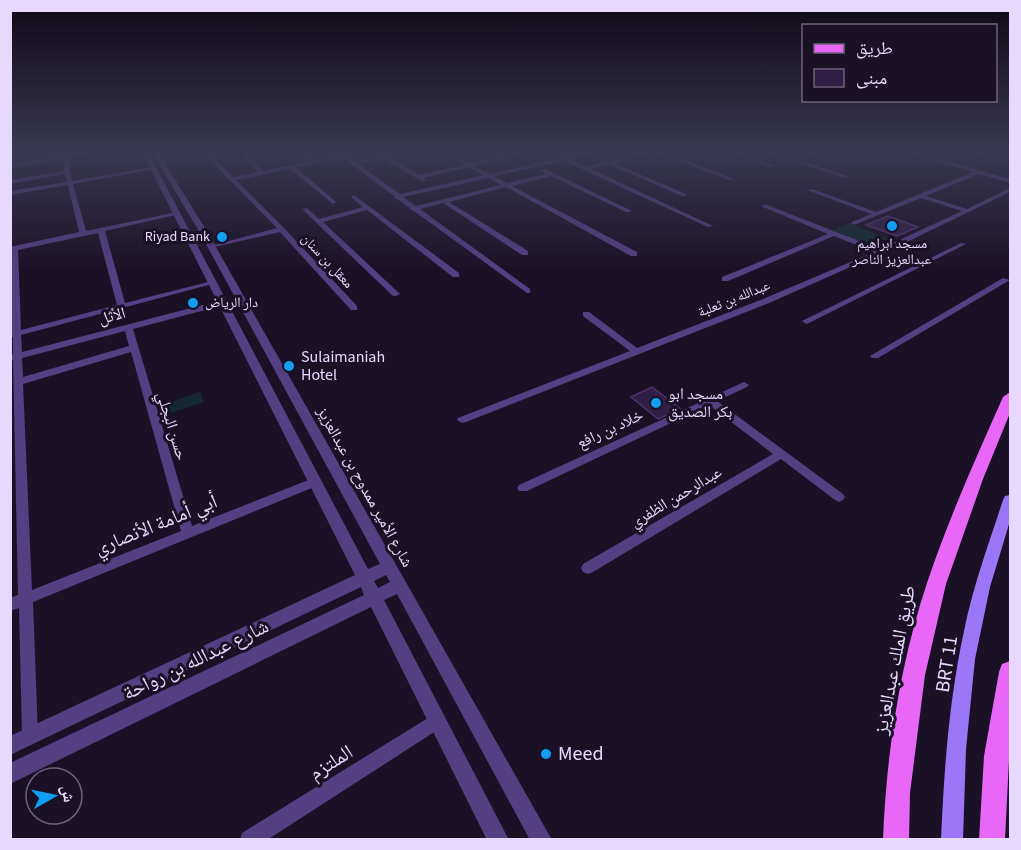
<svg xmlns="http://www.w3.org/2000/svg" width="1021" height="850" font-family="'Source Sans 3','Noto Naskh Arabic',sans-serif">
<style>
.green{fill:#142a30}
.building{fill:#311e46;stroke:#503271;stroke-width:1.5}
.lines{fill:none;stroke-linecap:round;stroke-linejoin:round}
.minor{fill:#543f83;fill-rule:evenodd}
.tertiary{fill:#543f83;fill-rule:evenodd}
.secondary{fill:#9c76f7;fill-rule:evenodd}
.primary{fill:#e867f6;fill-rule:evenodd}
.poi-dot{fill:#119df1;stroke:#1b1127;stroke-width:2}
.labels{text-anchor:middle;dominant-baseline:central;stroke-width:6;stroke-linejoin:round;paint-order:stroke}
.far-poi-label{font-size:14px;fill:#e7d9fd;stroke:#1b1127;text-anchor:end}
.far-street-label{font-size:14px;fill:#e7d9fd;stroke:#1b1127}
.street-label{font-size:16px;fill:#e7d9fd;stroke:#1b1127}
.poi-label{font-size:16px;fill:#e7d9fd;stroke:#1b1127;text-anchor:start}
.near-street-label{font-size:20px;fill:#e7d9fd;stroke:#1b1127}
.near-poi-label{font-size:20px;fill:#e7d9fd;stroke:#1b1127;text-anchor:start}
</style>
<rect width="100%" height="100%" fill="#1b1127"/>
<!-- green -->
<path class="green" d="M 849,223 L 898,243 L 882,250 L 832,230 Z
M 200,392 L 204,402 L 164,415 L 161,405 Z"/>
<!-- building -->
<path class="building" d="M 982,152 L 1011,152 L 1011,162 L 982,155 Z
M 888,216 L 918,227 L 897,236 L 866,225 Z
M 652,387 L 681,409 L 658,419 L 631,397 Z"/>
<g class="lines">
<!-- minor -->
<path class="minor" d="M 239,152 L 244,152 L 263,171 L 310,161 L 299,152 L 304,152 L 315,160 L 339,155 L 336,152 L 342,152 L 355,162 L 380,156 L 375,152 L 381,152 L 419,175 L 464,165 L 443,152 L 449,152 L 470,163 L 519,152 L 528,152 L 474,166 L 490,174 L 587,152 L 597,152 L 570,159 L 586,167 L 641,152 L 650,152 L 614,163 L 686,194 L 686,196 L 682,196 L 608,164 L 591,169 L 713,226 L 708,227 L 564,161 L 494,176 L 507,183 L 546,174 L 542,171 L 545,169 L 630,210 L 630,212 L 626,212 L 551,176 L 512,186 L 637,252 L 637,256 L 631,256 L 506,187 L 449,202 L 528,251 L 528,255 L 522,255 L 443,203 L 420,209 L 530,289 L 530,293 L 527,293 L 414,211 L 411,210 L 410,208 L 397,199 L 394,198 L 394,196 L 343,158 L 296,167 L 335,201 L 336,202 L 333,204 L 290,169 L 236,180 L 284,228 L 357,306 L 357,310 L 351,310 L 280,232 L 210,248 L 210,246 L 277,228 L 204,154 L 209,153 L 233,177 L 258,172 ZM 384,159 L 423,182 L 426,180 L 423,178 L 469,167 L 484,175 L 400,194 L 358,164 ZM 489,178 L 501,185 L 416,206 L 403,197 Z
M 656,152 L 663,152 L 734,179 L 729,180 Z
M 729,152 L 736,152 L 775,166 L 770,167 Z
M 766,152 L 774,152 L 850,177 L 845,178 Z
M 807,152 L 815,152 L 816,153 L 813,155 Z
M 906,152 L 914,152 L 1010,179 L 1010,183 L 979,174 L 926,196 L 967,209 L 1008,189 L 1010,188 L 1010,192 L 907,242 L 769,303 L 466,422 L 462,423 L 457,420 L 458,418 L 630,351 L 583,316 L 583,312 L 589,312 L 637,348 L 763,299 L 874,252 L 834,236 L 728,281 L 722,281 L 722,277 L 828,234 L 763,207 L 763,205 L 767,205 L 880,249 L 962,211 L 921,198 L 854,225 L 851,223 L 852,222 L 871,214 L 807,190 L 812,189 L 876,212 L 973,172 Z
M 67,155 L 70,157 L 70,172 L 72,181 L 152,167 L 155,169 L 73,184 L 86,231 L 177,212 L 180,214 L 105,231 L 125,303 L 212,281 L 216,283 L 21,335 L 22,352 L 218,301 L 224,301 L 224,305 L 133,329 L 192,526 L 311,479 L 319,479 L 321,482 L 319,485 L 33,602 L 38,736 L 36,742 L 30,744 L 24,742 L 22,736 L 19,608 L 10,611 L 10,598 L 18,595 L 13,360 L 10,359 L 10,355 L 13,354 L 13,337 L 10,337 L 10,333 L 12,332 L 10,247 L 79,232 L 68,185 L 10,195 L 10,191 L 67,182 L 65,174 L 10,184 L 10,180 L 64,171 L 64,157 ZM 98,233 L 117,305 L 21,330 L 18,250 ZM 125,331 L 129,346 L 23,377 L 22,358 ZM 131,352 L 181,531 L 32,590 L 23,384 Z
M 354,195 L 459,273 L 459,277 L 453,277 L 367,210 L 323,222 L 400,294 L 396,296 L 393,296 L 302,209 L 307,208 L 319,219 L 363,207 L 352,198 L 352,196 Z
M 961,243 L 966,244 L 809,323 L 806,324 L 802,321 Z
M 1003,278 L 1010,280 L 878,358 L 872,358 L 870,356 Z
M 744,382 L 749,385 L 747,387 L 717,401 L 843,494 L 845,497 L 843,500 L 839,502 L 835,500 L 781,459 L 593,572 L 588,574 L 583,572 L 581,568 L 583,564 L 773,454 L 709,405 L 527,491 L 519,491 L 517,488 L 519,485 Z
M 436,713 L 442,715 L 444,721 L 442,727 L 267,840 L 240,840 L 242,833 Z"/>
<!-- tertiary -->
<path class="tertiary" d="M 84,152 L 99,152 L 10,168 L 10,164 Z
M 142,152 L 148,152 L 368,569 L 380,564 L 200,233 L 152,152 L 158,152 L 208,233 L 552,840 L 530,840 L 397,594 L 384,600 L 509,840 L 487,840 L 371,607 L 10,784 L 10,763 L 364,595 L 361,587 L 10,755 L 10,736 L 355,575 ZM 386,575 L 390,582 L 378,588 L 374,581 Z"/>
<!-- secondary -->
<path class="secondary" d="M 1010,495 L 1010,521 L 990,587 L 975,659 L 966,749 L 963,840 L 941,840 C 944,770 949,700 964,631 C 973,586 989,543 1003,500 L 1005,496 Z"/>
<!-- primary -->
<path class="primary" d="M 1010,392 L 1010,413 L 983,479 L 946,584 L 925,675 L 910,793 L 909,840 L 883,840 C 886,756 900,663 927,583 C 948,520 976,458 1003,397 Z
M 1010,661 L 1010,740 L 1005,840 L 979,840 L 984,756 L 999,672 L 1002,664 Z"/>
</g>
<!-- sky -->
<linearGradient id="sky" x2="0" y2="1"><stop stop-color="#0f0915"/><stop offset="0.56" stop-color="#393852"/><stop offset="1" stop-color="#393852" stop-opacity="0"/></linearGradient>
<rect width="1021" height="271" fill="url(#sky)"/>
<!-- markers -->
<g class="poi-dot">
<circle cx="892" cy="226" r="6"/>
<circle cx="222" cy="237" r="6"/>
<circle cx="193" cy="303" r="6"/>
<circle cx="289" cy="366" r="6"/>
<circle cx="656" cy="403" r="6"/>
<circle cx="546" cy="754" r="6"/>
</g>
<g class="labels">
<!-- far-poi labels -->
<g class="far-poi-label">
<text x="210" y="237">Riyad Bank</text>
<text x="892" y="244" text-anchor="middle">مسجد ابراهيم<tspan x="892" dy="16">عبدالعزيز الناصر</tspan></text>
<text x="205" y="303" text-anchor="start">دار الرياض</text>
</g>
<!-- far-street labels -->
<g class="far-street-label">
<text transform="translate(327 261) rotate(47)">معقل بن سنان</text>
<text transform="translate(734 299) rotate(-22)">عبدالله بن ثعلبة</text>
</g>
<!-- street labels -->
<g class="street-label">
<text transform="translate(112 316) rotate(-15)">الأثل</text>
<text transform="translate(172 426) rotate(73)">حسن البجلي</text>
<text transform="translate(610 429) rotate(-25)">خلاد بن رافع</text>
<text transform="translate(365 487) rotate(61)">شارع الأمير ممدوح بن عبدالعزيز</text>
<text transform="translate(676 497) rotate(-31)">عبدالرحمن الظفري</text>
</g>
<!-- poi labels -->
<g class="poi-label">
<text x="301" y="357">Sulaimaniah<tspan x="301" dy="18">Hotel</tspan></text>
<text x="668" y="394">مسجد ابو<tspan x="668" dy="18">بكر الصديق</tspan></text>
</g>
<!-- near-street labels -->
<g class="near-street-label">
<text transform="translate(156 525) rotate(-22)">أبي أمامة الأنصاري</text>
<text transform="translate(196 660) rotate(-26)">شارع عبدالله بن رواحة</text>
<text transform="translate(895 660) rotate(-79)">طريق الملك عبدالعزيز</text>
<text transform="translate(947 664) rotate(-81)">BRT 11</text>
<text transform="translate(331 763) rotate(-32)">الملتزم</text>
</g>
<!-- near-poi labels -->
<g class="near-poi-label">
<text x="558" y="754">Meed</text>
</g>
</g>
<!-- border -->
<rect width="1021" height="850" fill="none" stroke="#e7d9fd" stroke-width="24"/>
<!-- legend -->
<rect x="802" y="24" width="195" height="78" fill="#1b1127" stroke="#6d617d" stroke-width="1.5"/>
<rect x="814" y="44" width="30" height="9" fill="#e867f6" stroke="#6d617d" stroke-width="1.5"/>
<text x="856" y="54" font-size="18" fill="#e7d9fd">طريق</text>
<rect x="814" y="69" width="30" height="18" fill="#311e46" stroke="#6d617d" stroke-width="1.5"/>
<text x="856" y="84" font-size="18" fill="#e7d9fd">مبنى</text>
<!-- north arrow -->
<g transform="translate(54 796) rotate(81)"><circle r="28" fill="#1b1127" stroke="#6d617d" stroke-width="1.5"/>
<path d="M0-4.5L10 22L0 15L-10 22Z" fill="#119df1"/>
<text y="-9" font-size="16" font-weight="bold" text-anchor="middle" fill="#e7d9fd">ش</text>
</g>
</svg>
